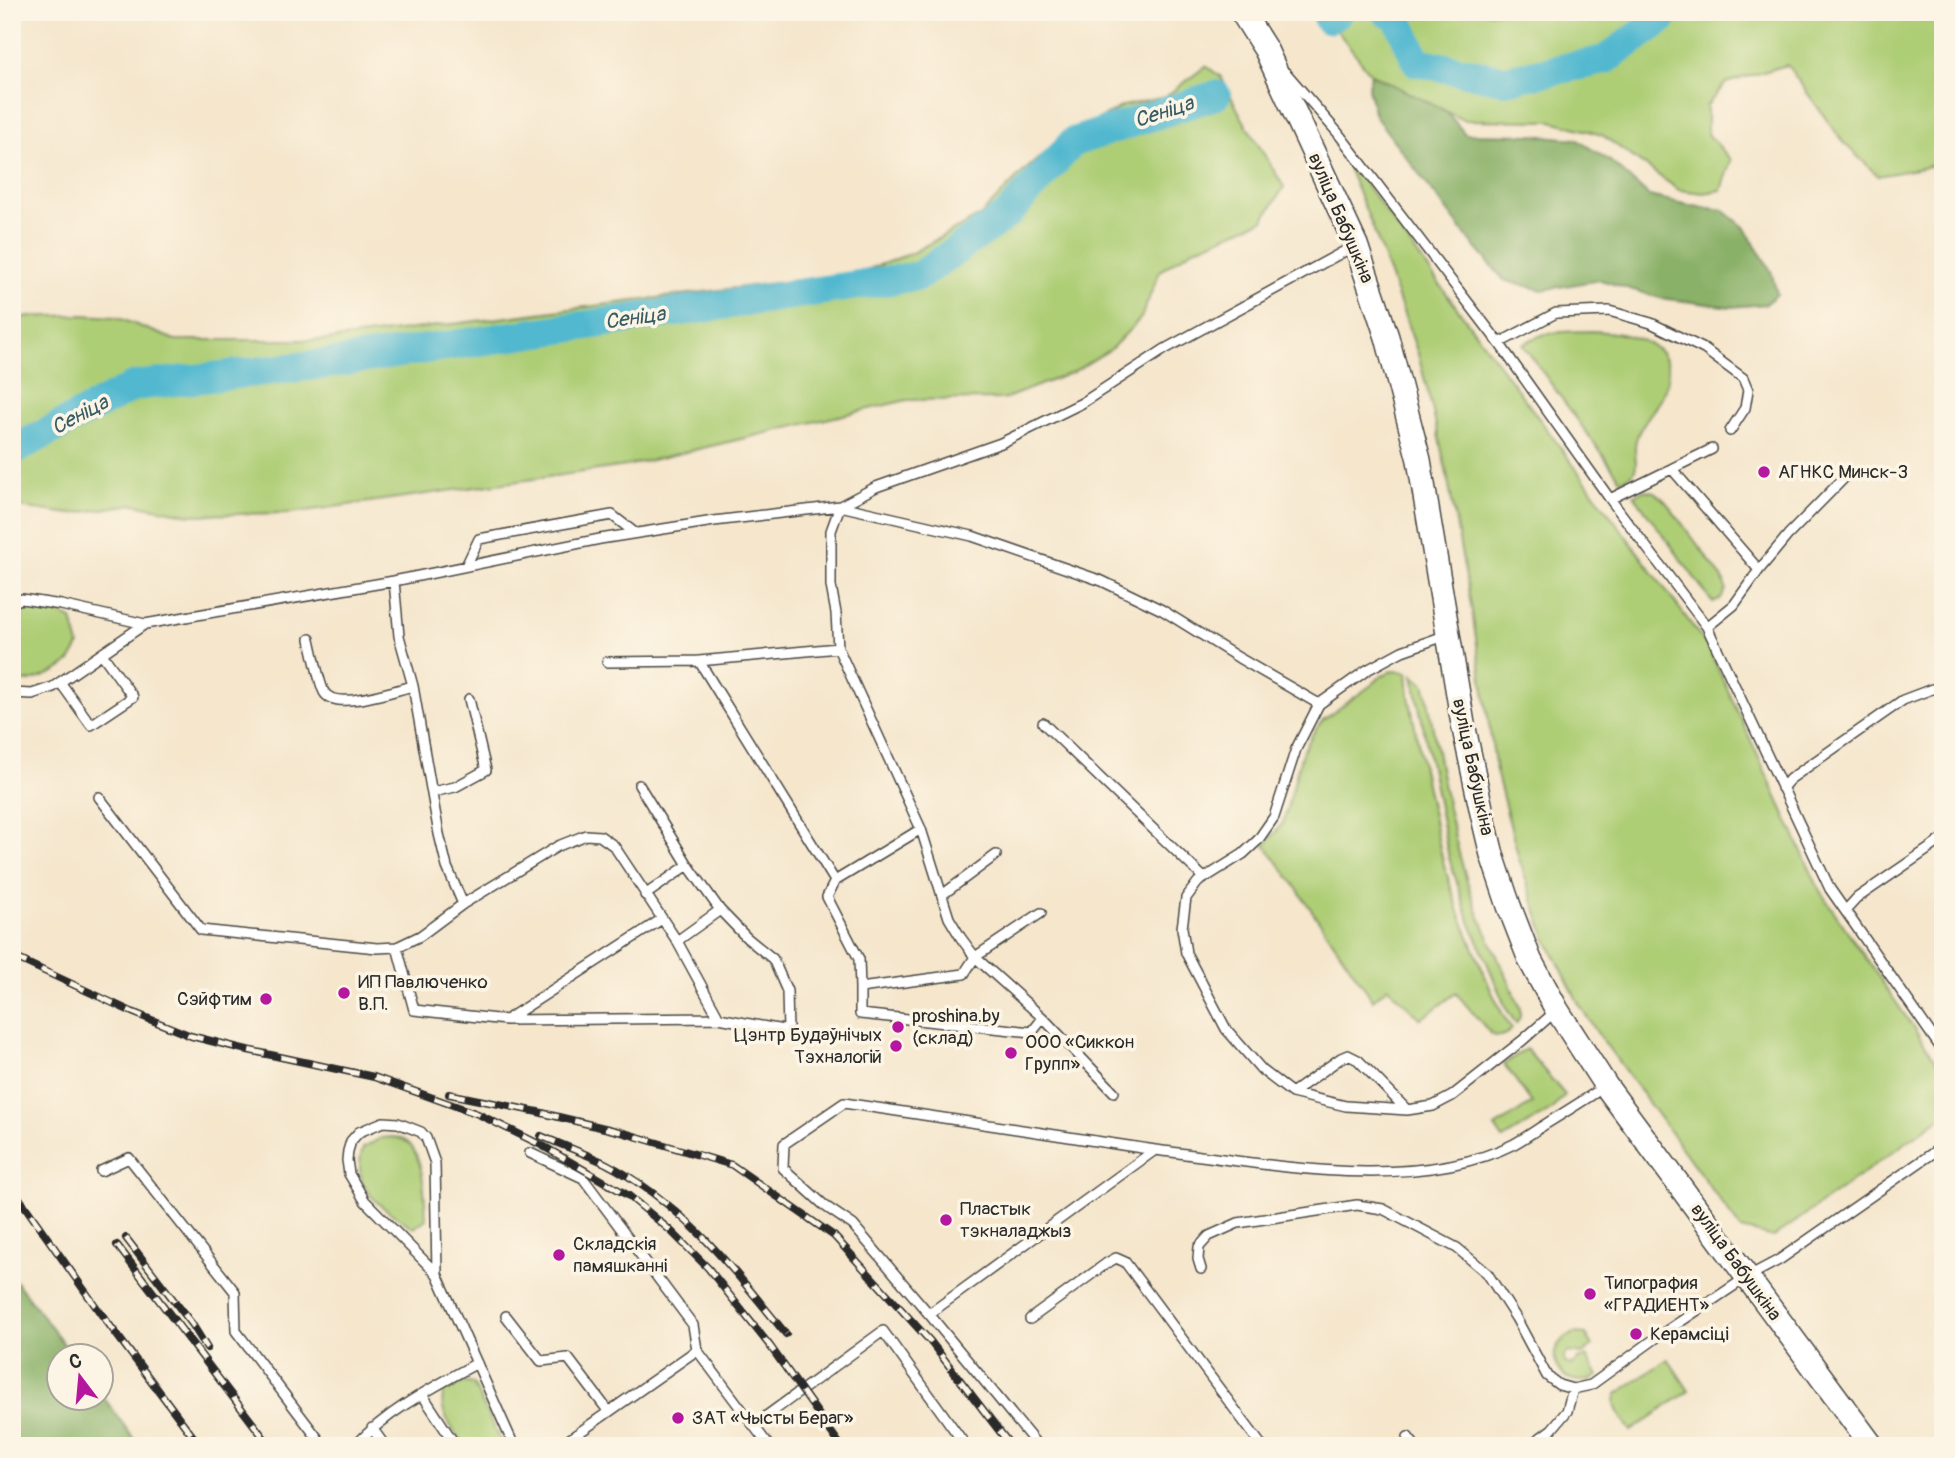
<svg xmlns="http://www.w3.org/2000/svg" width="1955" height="1458" font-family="Pangolin,sans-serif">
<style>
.green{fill:#aece76;stroke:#6c7c50;stroke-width:2}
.forest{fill:#8ab167;stroke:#5a6e49;stroke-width:2}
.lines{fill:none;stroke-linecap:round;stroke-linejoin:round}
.river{stroke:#51b8cf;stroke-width:30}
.service-casing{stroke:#494743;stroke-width:12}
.tertiary-casing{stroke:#494743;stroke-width:26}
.service{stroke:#fff;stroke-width:9}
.tertiary{stroke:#fff;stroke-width:23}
.rail-casing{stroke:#2b2b2b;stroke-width:8}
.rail{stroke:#fcf5e5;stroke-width:5;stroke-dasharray:16;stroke-linecap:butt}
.poi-dot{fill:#b5179e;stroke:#fcf5e5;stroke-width:2.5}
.labels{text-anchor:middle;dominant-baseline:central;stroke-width:7;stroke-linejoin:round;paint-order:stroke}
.street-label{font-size:19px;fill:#2b2b2b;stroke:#fcf5e5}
.poi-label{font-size:19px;fill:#2b2b2b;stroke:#fcf5e5;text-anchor:start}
.water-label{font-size:21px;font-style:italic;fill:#385c64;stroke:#fcf5e5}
</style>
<rect width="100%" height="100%" fill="#fcf5e5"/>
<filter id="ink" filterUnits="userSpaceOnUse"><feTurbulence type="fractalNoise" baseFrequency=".0143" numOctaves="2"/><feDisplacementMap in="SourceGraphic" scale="14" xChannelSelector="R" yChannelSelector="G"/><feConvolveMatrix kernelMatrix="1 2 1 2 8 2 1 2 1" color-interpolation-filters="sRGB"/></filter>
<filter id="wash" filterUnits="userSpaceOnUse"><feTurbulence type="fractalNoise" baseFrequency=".00686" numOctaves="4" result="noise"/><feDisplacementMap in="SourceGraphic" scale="28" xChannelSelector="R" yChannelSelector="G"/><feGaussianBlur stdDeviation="1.57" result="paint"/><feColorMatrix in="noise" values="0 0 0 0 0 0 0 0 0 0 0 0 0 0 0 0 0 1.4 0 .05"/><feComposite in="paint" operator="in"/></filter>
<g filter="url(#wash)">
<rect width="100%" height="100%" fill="#f5e6cc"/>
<!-- green -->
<path class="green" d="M 1337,12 L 1936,12 L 1943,19 L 1943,161 L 1922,168 L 1878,176 L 1843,142 L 1787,65 L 1726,83 L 1707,105 L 1707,133 L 1731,160 L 1721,190 L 1704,193 L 1679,190 L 1602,135 L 1552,121 L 1463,120 L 1371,74 L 1335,28 Z
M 1206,66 L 1221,77 L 1241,116 L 1284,187 L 1263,220 L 1192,250 L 1160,271 L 1141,318 L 1111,349 L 1073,372 L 1004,399 L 907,400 L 626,466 L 291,513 L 191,515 L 134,504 L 70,514 L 12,506 L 12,320 L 21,317 L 82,315 L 116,317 L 175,340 L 327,340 L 861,272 L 912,253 L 980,216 L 1022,173 L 1060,139 L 1123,106 L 1165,97 Z
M 1352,166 L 1708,647 L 1820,891 L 1943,1071 L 1943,1116 L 1774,1237 L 1741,1229 L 1596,1031 L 1579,1004 L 1546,938 L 1519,859 L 1496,771 L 1471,605 L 1446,469 L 1433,412 L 1418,354 L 1400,303 L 1372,225 L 1348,168 Z
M 1591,331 C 1628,332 1686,344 1663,394 C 1656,410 1640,423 1636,440 C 1631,457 1646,472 1621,480 L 1523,345 C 1541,330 1569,332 1591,331 Z
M 1643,490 L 1655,492 L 1666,502 L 1723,579 L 1726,589 L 1721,599 L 1713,603 L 1634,495 Z
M 18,606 L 57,612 L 72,619 L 79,646 C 76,651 73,657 70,661 C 58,673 29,684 12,683 L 12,607 Z
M 1392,671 L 1407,672 L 1409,696 L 1426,784 L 1443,862 L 1460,915 L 1490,988 L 1504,1017 L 1512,1029 C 1506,1035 1499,1039 1491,1034 L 1456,993 L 1421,1019 L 1388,987 L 1373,1000 L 1291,880 L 1265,845 L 1283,823 L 1302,753 L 1315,730 L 1323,720 L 1373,684 L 1382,675 Z
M 1413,675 L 1424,684 L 1427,694 C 1439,763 1450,833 1473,899 C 1486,937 1506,971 1520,1008 L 1520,1017 L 1516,1024 L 1506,1008 L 1468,917 L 1449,858 Z
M 1526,1049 L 1565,1095 L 1551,1110 L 1503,1139 L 1495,1127 L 1532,1103 L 1504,1064 Z
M 393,1137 C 396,1138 400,1138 404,1140 C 424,1151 425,1198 426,1219 L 414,1228 C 383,1208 349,1191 363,1148 L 381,1138 Z
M 1574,1333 L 1586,1334 L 1593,1346 L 1582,1354 L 1568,1352 L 1564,1356 L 1564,1361 L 1569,1365 L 1574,1364 L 1578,1359 L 1586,1357 L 1598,1376 C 1563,1396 1534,1349 1574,1333 Z
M 1668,1359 L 1689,1391 L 1631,1431 C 1624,1420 1610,1407 1617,1394 Z
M 463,1382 L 473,1384 L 503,1446 L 465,1446 C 453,1430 437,1412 444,1391 Z"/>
<!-- forest -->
<path class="forest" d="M 1371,74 L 1446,111 L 1465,134 L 1532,135 L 1576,139 L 1610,161 L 1649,196 L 1693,206 L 1723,210 L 1744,227 L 1771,271 L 1777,294 L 1766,304 L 1731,307 L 1660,298 L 1600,280 L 1542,290 L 1504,280 L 1471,242 L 1375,116 L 1368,88 Z
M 12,1276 L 73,1356 L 60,1356 L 60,1398 L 102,1398 L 102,1395 L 139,1446 L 12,1446 Z"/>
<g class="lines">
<!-- river -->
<path class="river" d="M 1386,12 L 1397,17 L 1417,62 L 1505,80 L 1605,60 L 1663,18 L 1662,12
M 1328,19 L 1339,12
M 12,451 L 134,386 L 325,364 L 919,276 L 1007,215 L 1073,142 L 1216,95"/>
</g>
</g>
<g filter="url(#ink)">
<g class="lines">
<defs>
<path id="service" d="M 1286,73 L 1338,133 L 1499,343 L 1610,499 L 1707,627 L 1830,889 L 1943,1051
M 1499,343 L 1556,313 L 1609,311 L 1651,323 L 1704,349 L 1743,378 L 1748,390 L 1745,408 L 1730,431
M 1672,469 L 1759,570
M 1610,499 L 1712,449
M 466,566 L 479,539 L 612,515 L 635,533
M 394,581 L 399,636 L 413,686 L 439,834 L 447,867 L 463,904
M 12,602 L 22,599 L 61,605 L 145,624 L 394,581 L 600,539 L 714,521 L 840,506 L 876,487 L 1001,443 L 1082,403 L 1165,349 L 1354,246
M 1707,627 L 1734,605 L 1759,570 L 1788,535 L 1848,474
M 1447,635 L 1402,651 L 1367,670 L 1319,704 L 1296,749 L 1274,817 L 1258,840 L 1243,854 L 1198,882 L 1186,898 L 1182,928 L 1186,953 L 1226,1029 L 1262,1070 L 1292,1093 L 1346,1106 L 1407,1110 L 1433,1106 L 1452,1096 L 1523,1040 L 1557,1010
M 310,639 C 313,652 319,682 324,692 C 335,712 394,690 413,686
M 607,662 L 699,661
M 60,682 L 91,725 L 133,697 L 102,654
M 12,693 L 32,694 L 53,687 L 145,624
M 1043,723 L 1204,878
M 639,785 L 688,865
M 1782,788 L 1790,779 L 1903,700 L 1932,689 L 1943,689
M 432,792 L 455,787 L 486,770 L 469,699
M 99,797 L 201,930 L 377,948 L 397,947 L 420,936 L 463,904 L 558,846 L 586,835 L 600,836 L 614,846 L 677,941 L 719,1018
M 835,881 L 699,661 L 838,648
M 645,895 L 688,865 L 720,910 L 677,941
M 942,895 L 996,855
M 1846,910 L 1857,898 L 1943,839
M 1041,913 L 975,957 L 964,974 L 860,988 L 860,1014 L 1032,1032 L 1043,1018
M 397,947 L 414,1010 L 506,1020 L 662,919
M 860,988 L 859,959 L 827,897 L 835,881 L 921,829
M 506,1020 L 719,1018 L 788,1031 L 787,991 L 773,959 L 747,938 L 720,910
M 1114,1092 L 1043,1018 L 975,957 L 961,938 L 949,918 L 921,829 L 838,648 L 836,613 L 831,586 L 831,531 L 840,506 L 972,536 L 1102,581 L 1162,610 L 1239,658 L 1319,704
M 1292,1093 L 1341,1058 L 1348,1055 L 1358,1060 L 1407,1110
M 530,1153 L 583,1178 L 693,1325 L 697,1350
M 101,1171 L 129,1158 L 235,1292 L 236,1331 L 322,1444 L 356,1445 C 390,1409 434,1387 477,1363
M 1201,1269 L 1198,1259 L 1199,1247 L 1209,1236 L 1238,1223 L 1357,1205 L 1383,1209 L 1457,1248 L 1487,1273 L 1516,1318 L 1547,1376 L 1559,1385 L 1573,1389 L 1591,1385 L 1656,1338 L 1747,1277 L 1779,1260 L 1943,1146
M 437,1274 L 435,1163 L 426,1138 L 421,1132 L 398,1123 L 383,1122 L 359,1132 L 351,1141 L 348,1151 L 347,1160 L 349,1174 L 365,1201 L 437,1274 L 514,1446
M 929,1314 L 853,1225 L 825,1206 L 783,1168 L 784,1144 L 844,1103 L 1155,1150
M 506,1316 L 541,1361 L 568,1358 L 609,1412
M 1030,1319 L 1107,1263 L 1116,1258 L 1125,1262 L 1262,1446
M 422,1394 L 456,1446
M 754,1425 L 883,1331 L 966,1446
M 372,1428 L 385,1446
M 1408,1437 L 1415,1446
M 560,1446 L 697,1350 L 769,1446
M 1038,1446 L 929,1314 L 1155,1150 C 1263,1163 1413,1195 1514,1144 C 1523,1139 1532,1133 1541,1127 C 1562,1114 1583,1101 1604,1087
M 1529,1446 L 1552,1429 L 1567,1411 L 1573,1389"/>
<path id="tertiary" d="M 1242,12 L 1266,50 L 1356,245 L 1387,337 L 1419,460 L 1463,724 L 1482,813 L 1492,855 L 1509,906 L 1530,960 L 1557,1010 L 1606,1086 L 1872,1446"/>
</defs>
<!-- service casing -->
<use href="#service" class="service-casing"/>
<!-- tertiary casing -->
<use href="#tertiary" class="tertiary-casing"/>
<!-- service -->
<use href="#service" class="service"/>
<!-- tertiary -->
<use href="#tertiary" class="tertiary"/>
<defs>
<path id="rail" d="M 12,956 L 132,1012 L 191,1036 L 243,1049 L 374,1077 L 478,1114 L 543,1146 L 629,1196 L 671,1231 L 708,1268 L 770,1346 L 841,1446
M 449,1094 L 538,1112 L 621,1132 L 732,1165 L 834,1236 L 930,1341 L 1011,1446
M 541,1136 C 562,1145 584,1153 605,1163 C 684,1204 731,1267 786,1334
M 12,1188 L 99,1311 L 200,1446
M 126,1238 L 192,1324 L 207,1348
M 117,1245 L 270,1446"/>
</defs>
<!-- rail casing -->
<use href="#rail" class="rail-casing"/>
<!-- rail -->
<use href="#rail" class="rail"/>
</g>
</g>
<!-- markers -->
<g class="poi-dot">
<circle cx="1764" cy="472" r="7"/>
<circle cx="344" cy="993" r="7"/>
<circle cx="266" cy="999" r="7"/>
<circle cx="898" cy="1027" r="7"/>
<circle cx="896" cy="1046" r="7"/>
<circle cx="1011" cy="1053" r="7"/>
<circle cx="946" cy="1220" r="7"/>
<circle cx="559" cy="1255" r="7"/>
<circle cx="1590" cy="1294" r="7"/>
<circle cx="1636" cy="1334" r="7"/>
<circle cx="678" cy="1418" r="7"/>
</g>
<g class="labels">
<!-- street labels -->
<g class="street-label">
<text transform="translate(1341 218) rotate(67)">вуліца Бабушкіна</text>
<text transform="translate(1473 767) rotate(78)">вуліца Бабушкіна</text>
<text transform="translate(1736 1262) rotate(54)">вуліца Бабушкіна</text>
</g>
<!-- poi labels -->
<g class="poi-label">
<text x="1778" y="472">АГНКС Минск-3</text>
<text x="358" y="982">ИП Павлюченко<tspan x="358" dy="22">В.П.</tspan></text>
<text x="252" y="999" text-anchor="end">Сэйфтим</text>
<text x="912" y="1016">рroshina.by<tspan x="912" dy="22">(склад)</tspan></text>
<text x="882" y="1035" text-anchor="end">Цэнтр Будаўнічых<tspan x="882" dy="22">Тэхналогій</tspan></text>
<text x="1025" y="1042">ООО «Сиккон<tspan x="1025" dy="22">Групп»</tspan></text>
<text x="960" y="1209">Пластык<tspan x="960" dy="22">тэкналаджыз</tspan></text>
<text x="573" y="1244">Складскія<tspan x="573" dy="22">памяшканні</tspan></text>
<text x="1604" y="1283">Типография<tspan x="1604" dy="22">«ГРАДИЕНТ»</tspan></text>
<text x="1650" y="1334">Керамсіці</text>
<text x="692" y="1418">ЗАТ «Чысты Бераг»</text>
</g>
<!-- water labels -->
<g class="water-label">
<text transform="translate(1164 112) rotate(-18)">Сеніца</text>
<text transform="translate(635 318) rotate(-8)">Сеніца</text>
<text transform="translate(80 415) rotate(-28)">Сеніца</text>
</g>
</g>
<!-- margin -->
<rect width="1955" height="1458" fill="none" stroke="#fcf5e5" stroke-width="42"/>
<!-- north arrow -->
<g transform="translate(80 1377) rotate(344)"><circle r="33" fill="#fcf5e5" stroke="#a8a49b" stroke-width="2"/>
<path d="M0-5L12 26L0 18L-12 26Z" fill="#b5179e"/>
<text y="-10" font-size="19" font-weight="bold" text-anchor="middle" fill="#2b2b2b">С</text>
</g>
</svg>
